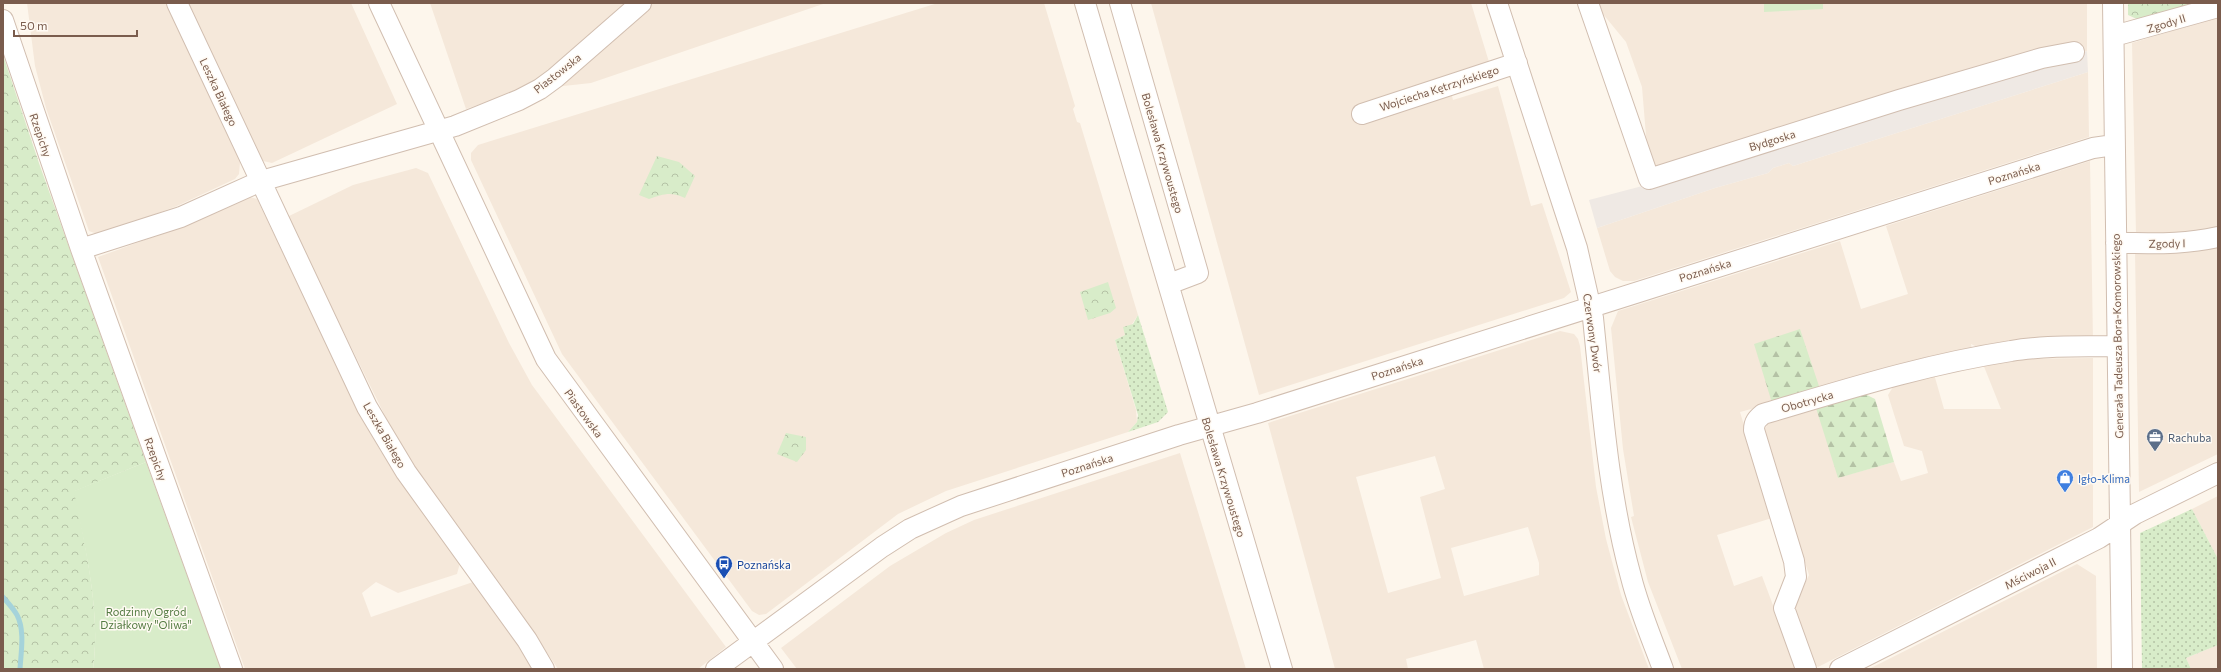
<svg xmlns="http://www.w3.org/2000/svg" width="2221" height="672" font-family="Commissioner,sans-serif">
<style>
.residential{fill:#f5e8da;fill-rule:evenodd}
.industrial{fill:#efe9e4}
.grass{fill:url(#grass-dots)}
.forest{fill:url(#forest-firs)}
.park{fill:url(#park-crowns)}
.garden{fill:#d8ecc9}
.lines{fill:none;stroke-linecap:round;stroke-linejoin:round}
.stream{stroke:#a5d3da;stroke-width:5}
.minor-casing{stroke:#d1beb0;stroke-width:22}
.minor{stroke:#fff;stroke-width:20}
.labels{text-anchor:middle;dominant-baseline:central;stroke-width:3;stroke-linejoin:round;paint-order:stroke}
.street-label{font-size:11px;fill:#7a5c4d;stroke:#fffaf3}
.service-label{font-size:11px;fill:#4e5e75;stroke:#fffaf3;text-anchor:start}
.shop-label{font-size:11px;fill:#366cbe;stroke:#fffaf3;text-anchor:start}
.transit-label{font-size:11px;fill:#164399;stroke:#fffaf3;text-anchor:start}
.park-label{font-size:11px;fill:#537a41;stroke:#fffaf3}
</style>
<defs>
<pattern id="grass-dots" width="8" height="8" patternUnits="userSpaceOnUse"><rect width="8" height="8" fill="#d8ecc9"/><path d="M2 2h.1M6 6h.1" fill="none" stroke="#b4c2a5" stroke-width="1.8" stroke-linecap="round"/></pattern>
<pattern id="forest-firs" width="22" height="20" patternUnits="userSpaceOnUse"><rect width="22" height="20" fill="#d8ecc9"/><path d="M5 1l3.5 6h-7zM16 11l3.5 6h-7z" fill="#b4c2a5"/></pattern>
<pattern id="park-crowns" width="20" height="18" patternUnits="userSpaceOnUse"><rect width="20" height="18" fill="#d8ecc9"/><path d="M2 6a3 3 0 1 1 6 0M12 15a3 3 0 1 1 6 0" fill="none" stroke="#b4c2a5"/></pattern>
</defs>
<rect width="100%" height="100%" fill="#fdf6ec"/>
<!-- residential -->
<path class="residential" d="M 27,3 L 168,3 L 240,162 L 239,174 L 235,179 L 177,206 L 100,235 L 89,231 L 46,108 L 35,66 Z
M 188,3 L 351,3 L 397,104 L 272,163 L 263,161 Z
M 430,3 L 826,3 L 591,83 L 518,91 L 466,109 Z
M 938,3 L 1044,3 L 1075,106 L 1073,109 L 1077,122 L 1080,123 L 1138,315 L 1125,335 L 1115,340 L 1136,410 L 1137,422 L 1128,432 L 946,491 L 898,514 L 766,614 L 759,615 L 752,611 L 562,354 L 471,160 L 471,153 L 478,145 Z
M 1151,3 L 1471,3 L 1489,62 L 1353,108 L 1356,122 L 1451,92 L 1453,100 L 1498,86 L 1531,206 L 1542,203 L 1571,292 L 1564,298 L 1542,305 L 1259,395 Z
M 1597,3 L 2087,3 L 2087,51 L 1942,91 L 1650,184 L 1642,87 L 1626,42 L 1598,8 Z
M 2218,17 L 2218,227 L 2172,236 L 2136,234 L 2132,43 Z
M 2088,72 L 2089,137 L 1634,281 L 1623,281 L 1615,277 L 1610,271 L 1597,228 L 1715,188 L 1768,173 L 1773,168 L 1789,163 L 1793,166 Z
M 2090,161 L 2093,340 L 1977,347 L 1971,344 L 1972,349 L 1740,412 L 1772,518 L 1717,535 L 1734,586 L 1762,576 L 1797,669 L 1682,669 L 1648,582 L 1631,517 L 1634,516 L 1623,449 L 1611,328 L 1618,311 L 1840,241 L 1861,309 L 1908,294 L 1886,226 Z
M 416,168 L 428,173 L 509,343 L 532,385 L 726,647 L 698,669 L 558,669 L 525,620 L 403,450 L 393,432 L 287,217 L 353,185 Z
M 250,197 L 257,199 L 349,392 L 380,450 L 460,563 L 457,574 L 398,593 L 376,582 L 362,593 L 371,617 L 473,582 L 534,669 L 245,669 L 98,257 L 186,225 Z
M 2218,247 L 2218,454 L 2139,492 L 2135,252 L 2163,254 L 2181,253 Z
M 1560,331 L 1574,334 L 1578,339 L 1580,346 L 1596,487 L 1606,539 L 1621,595 L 1649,669 L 1484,669 L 1476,640 L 1406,659 L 1408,669 L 1335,669 L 1268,423 ZM 1435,456 L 1445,489 L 1420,497 L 1441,578 L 1388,593 L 1356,477 ZM 1528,527 L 1539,563 L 1539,575 L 1464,596 L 1451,548 Z
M 2093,358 L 2093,527 L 1818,667 L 1811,662 L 1792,610 L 1809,575 L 1763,432 L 1769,422 L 1816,408 L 1851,474 L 1894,462 L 1901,481 L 1928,473 L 1922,451 L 1904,446 L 1888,395 L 1893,387 L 1934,374 L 1944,409 L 2001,409 L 1983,364 L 2023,359 Z
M 1180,453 L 1246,669 L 797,669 L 781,648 L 890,566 L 946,533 L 974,520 Z
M 2218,496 L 2218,559 L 2192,509 Z
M 2077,564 L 2096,576 L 2097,669 L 1869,669 Z
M 2218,645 L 2218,669 L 2191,669 L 2186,658 Z"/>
<!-- industrial -->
<path class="industrial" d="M 2087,51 L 2088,72 L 1793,166 L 1789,163 L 1773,168 L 1768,173 L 1715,188 L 1597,228 L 1589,200 L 1650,184 L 1942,91 Z"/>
<!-- grass -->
<path class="grass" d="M 1138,315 L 1168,412 L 1158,422 L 1128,432 L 1137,422 L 1138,415 L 1115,340 L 1125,335 L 1123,327 L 1133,324 Z
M 2192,509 L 2218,559 L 2218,645 L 2186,658 L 2191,669 L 2142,669 L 2140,533 Z"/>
<!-- forest -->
<path class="forest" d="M 1800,329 L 1820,389 L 1772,403 L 1754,344 Z
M 1865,394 L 1875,399 L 1894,462 L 1838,478 L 1816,408 Z"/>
<!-- park -->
<path class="park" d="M 2128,3 L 2195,3 L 2139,20 L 2128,15 Z
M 3,55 L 40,166 L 146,462 L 75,491 C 85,550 101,610 93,669 L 3,669 Z
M 657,156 L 679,162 L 695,176 L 685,198 C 671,191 663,194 649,199 L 639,195 Z
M 1108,282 L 1116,308 L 1110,313 L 1088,320 L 1080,292 Z
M 786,433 L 806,437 L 806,450 L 797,462 L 777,454 Z"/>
<!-- garden -->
<path class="garden" d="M 1764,3 L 1823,3 L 1823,9 L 1764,12 Z
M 146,462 L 221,669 L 93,669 C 101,610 85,550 74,491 Z"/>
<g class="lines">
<!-- stream -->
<path class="stream" d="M 3,597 C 7,602 13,608 17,615 C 25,630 21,652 20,669"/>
<defs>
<path id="minor" d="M 177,3 L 367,407 L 406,472 L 527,640 L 544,669
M 379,3 L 546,359 L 773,669
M 1085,3 L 1282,669
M 1120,3 L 1198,273 L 1169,284
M 1497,3 L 1577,248 L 1593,318 C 1602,405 1608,493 1631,577 C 1639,609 1652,639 1663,669
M 1588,3 L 1649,179 L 1899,100 L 2042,58 L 2074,52
M 2113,3 L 2122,669
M 3,20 L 81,249 L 232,669
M 2114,36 L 2218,7
M 1362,114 L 1517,63
M 2116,243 C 2153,243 2181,245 2218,237
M 81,249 L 181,217 L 261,181 L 455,126 L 519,100 L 540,89 L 555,78 L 641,3
M 716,669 L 882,547 L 910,529 L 961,506 L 1179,435 L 1257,413 L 2093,148 L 2114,145
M 1806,669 L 1784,608 L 1796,577 L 1794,561 L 1754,430 C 1754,422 1757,419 1763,414 C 1844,390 1926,364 2011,351 C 2043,345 2083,347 2117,346
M 1840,669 L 2099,538 L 2135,514 L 2218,473"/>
</defs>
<!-- minor casing -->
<use href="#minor" class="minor-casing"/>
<!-- minor -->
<use href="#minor" class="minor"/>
</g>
<!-- icons -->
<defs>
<symbol id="office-pin" viewBox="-11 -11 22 30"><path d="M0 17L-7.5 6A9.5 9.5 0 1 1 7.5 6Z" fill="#5c6f8a" stroke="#fffaf3"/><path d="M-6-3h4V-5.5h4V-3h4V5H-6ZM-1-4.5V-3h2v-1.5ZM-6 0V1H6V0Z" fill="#fff"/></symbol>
<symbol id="shop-pin" viewBox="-11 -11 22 30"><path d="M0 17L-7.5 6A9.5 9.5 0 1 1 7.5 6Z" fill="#3f7fe0" stroke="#fffaf3"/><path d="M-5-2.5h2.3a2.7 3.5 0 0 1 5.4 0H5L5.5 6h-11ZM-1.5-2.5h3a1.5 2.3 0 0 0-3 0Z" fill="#fff"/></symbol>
<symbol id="bus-pin" viewBox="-11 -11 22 30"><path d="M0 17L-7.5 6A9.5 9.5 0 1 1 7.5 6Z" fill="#1a4fb4" stroke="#fffaf3"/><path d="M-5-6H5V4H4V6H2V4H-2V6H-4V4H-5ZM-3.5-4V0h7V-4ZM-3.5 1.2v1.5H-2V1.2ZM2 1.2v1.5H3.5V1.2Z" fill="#fff"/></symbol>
</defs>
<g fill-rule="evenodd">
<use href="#office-pin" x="2145" y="427" width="20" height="27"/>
<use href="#shop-pin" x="2055" y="468" width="20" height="27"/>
<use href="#bus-pin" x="714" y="554" width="20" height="27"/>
</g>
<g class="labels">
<!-- street labels -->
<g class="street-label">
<text transform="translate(2166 23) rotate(-17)">Zgody II</text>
<text transform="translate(557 73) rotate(-38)">Piastowska</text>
<text transform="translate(1439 88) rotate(-18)">Wojciecha Kętrzyńskiego</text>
<text transform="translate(219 92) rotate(65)">Leszka Białego</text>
<text transform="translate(41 135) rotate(71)">Rzepichy</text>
<text transform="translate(1772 140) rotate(-17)">Bydgoska</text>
<text transform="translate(1163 153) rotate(74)">Bolesława Krzywoustego</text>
<text transform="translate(2014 173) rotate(-17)">Poznańska</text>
<text transform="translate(2167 243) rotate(-1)">Zgody I</text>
<text transform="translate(1705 270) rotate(-17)">Poznańska</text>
<text transform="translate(1593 333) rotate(82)">Czerwony Dwór</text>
<text transform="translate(2117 336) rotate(-91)">Generała Tadeusza Bora-Komorowskiego</text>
<text transform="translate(1397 368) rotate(-18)">Poznańska</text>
<text transform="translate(1807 401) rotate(-16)">Obotrycka</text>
<text transform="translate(584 413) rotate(54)">Piastowska</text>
<text transform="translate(385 435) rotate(60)">Leszka Białego</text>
<text transform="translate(156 459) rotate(70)">Rzepichy</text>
<text transform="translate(1087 465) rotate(-18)">Poznańska</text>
<text transform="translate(1224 477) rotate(73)">Bolesława Krzywoustego</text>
<text transform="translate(2030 573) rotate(-27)">Mściwoja II</text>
</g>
<!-- service labels -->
<g class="service-label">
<text x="2168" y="437">Rachuba</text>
</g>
<!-- shop labels -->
<g class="shop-label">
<text x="2078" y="478">Igło-Klima</text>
</g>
<!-- transit labels -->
<g class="transit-label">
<text x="737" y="564">Poznańska</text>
</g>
<!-- park labels -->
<g class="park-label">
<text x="146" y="611">Rodzinny Ogród<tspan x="146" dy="13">Działkowy "Oliwa"</tspan></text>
</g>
</g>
<!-- border -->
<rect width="2221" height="672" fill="none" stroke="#7a5c4d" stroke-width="8"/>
<!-- scale -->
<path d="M14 30v6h123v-6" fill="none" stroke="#7a5c4d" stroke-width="2"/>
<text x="20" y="30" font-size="12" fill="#7a5c4d" stroke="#fffaf3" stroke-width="3" paint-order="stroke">50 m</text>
</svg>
